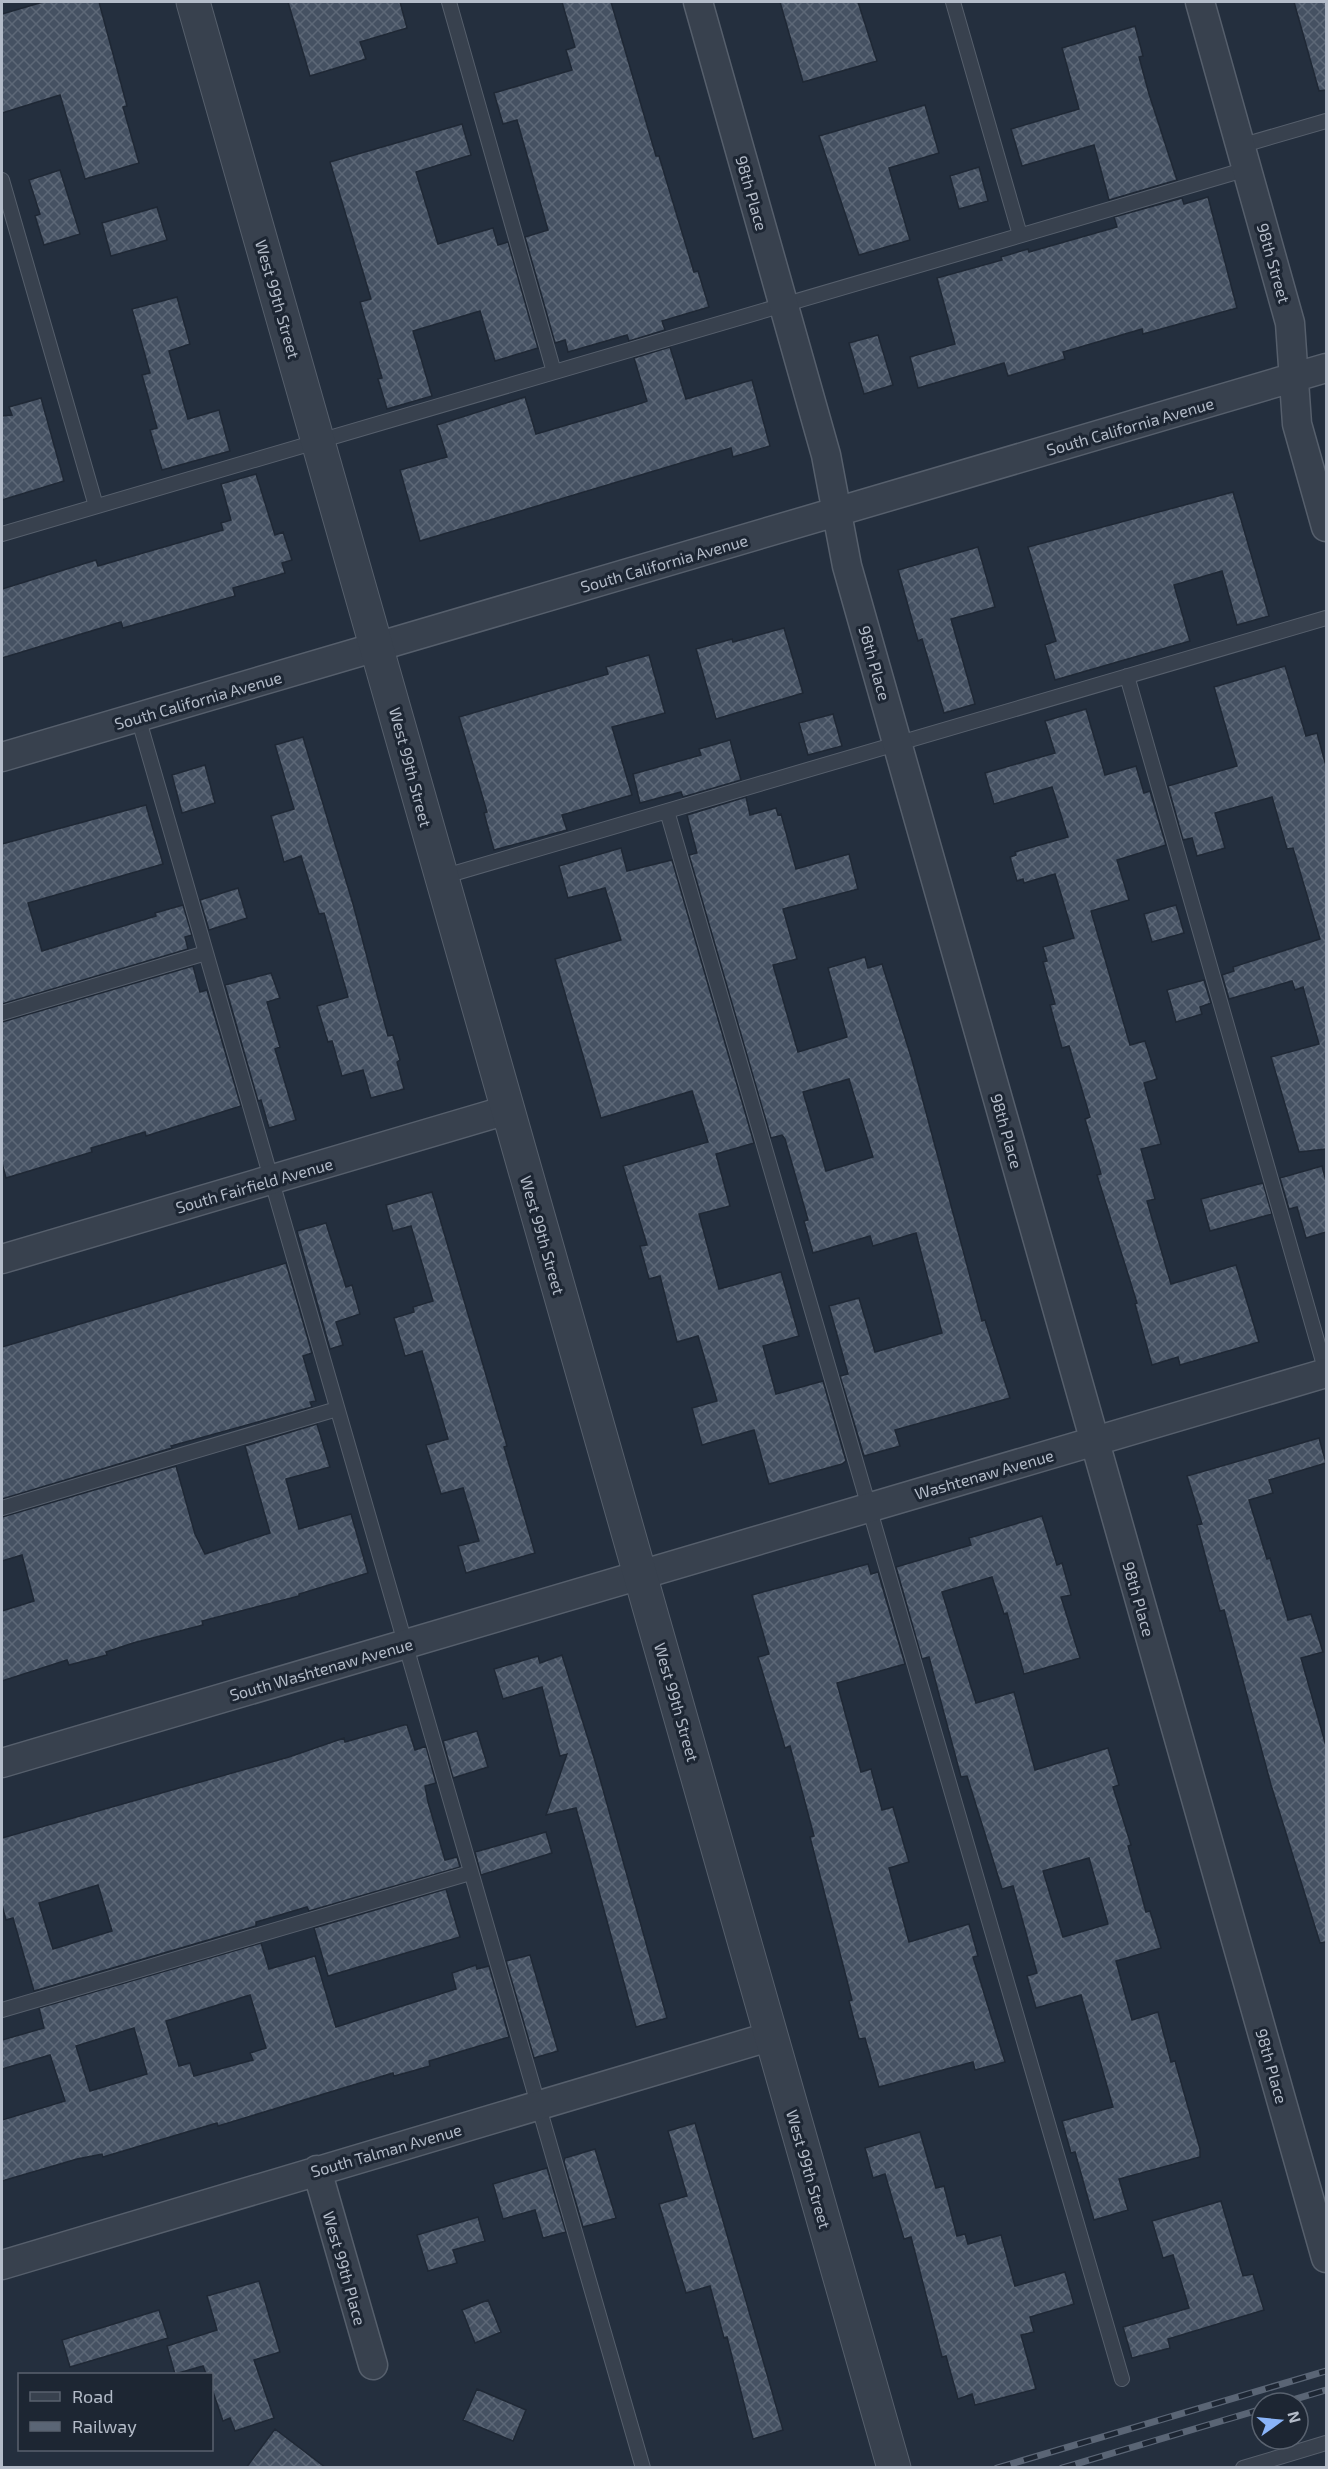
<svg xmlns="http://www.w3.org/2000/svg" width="1328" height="2469" font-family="'Exo 2',sans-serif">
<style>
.building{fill:url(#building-cross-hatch);stroke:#1f2835;stroke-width:1.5;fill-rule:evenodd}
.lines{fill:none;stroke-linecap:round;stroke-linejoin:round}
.service-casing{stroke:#565f6c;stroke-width:16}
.minor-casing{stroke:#565f6c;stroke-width:31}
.tertiary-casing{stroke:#565f6c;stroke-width:35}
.service{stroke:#38414e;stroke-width:14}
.minor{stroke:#38414e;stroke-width:28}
.tertiary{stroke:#38414e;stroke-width:33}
.rail-casing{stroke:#5a6575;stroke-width:7}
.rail{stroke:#1d2633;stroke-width:4.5;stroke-dasharray:14;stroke-linecap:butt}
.labels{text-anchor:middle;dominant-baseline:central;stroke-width:6;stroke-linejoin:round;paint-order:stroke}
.street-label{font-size:16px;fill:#b4bcc9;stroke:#1d2633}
</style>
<defs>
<pattern id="building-cross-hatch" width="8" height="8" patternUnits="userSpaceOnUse" patternTransform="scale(1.5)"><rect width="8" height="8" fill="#455162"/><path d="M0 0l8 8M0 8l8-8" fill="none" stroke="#5d6877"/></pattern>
</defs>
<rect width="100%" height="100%" fill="#242f3e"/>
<!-- building -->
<path class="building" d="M 43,2 L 99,2 L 127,106 L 123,107 L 139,163 L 85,179 L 60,95 L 2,113 L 2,14 Z
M 288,2 L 400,2 L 407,28 L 360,42 L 366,59 L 310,76 Z
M 562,2 L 611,2 L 656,156 L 659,156 L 694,272 L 698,271 L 709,307 L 662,321 L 665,330 L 629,341 L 627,335 L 568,352 L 565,340 L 555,343 L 525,237 L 548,230 L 517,120 L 503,124 L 494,93 L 572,70 L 566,50 L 575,47 Z
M 780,2 L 858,2 L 877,61 L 803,82 Z
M 1294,2 L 1326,2 L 1326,90 L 1319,91 Z
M 1135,26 L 1143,56 L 1139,57 L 1149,94 L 1177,180 L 1109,200 L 1094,145 L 1022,166 L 1011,129 L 1079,109 L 1062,48 Z
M 925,105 L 939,153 L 889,168 L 910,240 L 859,255 L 819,136 Z
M 462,124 L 471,155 L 416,172 L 438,244 L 493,228 L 498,245 L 508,242 L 538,348 L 495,361 L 480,311 L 413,331 L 432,396 L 387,409 L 378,379 L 382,378 L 360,302 L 371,299 L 330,162 Z
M 979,167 L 988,201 L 959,209 L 950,176 Z
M 60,170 L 80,234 L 44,245 L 35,216 L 40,214 L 29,180 Z
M 1208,197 L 1237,308 L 1143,334 L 1142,329 L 1063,352 L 1065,359 L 1008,376 L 1004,363 L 918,388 L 910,357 L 955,344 L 937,278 L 1002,260 L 1001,257 L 1028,249 L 1029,252 L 1117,227 L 1114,217 L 1182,198 L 1184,204 Z
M 157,207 L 167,240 L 111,256 L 102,223 Z
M 177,297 L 190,344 L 169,351 L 188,419 L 219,410 L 230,451 L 162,470 L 150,430 L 157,428 L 142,375 L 150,373 L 132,309 Z
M 878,335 L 893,385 L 864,394 L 849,343 Z
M 670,347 L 686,399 L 752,380 L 770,446 L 733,457 L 731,448 L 420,541 L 400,470 L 447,457 L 437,425 L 525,397 L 536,434 L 642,403 L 647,401 L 634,358 Z
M 41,398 L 64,481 L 2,500 L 2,416 L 12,415 L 9,407 Z
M 256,474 L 275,535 L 283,532 L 292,560 L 282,563 L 285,573 L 233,588 L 235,596 L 123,628 L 121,622 L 2,658 L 2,589 L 96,560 L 98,566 L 223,530 L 221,523 L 231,520 L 221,484 Z
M 1233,492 L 1269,616 L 1237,625 L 1222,571 L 1174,585 L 1190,641 L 1055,680 L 1045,645 L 1056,641 L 1028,547 Z
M 978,547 L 995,607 L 951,619 L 975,704 L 944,713 L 922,639 L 918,641 L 898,570 Z
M 784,628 L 803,693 L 716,719 L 696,649 L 732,639 L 733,642 Z
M 649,655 L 665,713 L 612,727 L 632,795 L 562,815 L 567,830 L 494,850 L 484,813 L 487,812 L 459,717 L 608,674 L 606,667 Z
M 1285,666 L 1306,736 L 1317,733 L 1326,766 L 1326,1149 L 1299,1152 L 1271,1057 L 1319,1044 L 1303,987 L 1295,990 L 1292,981 L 1229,999 L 1222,975 L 1234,971 L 1233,967 L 1320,939 L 1293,848 L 1287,849 L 1272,797 L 1215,813 L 1225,848 L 1197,856 L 1192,838 L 1183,840 L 1168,786 L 1237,766 L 1214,687 Z
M 1086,709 L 1105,775 L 1136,766 L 1144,793 L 1150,791 L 1166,845 L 1117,860 L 1129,900 L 1091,911 L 1130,1045 L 1145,1041 L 1157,1079 L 1144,1083 L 1161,1144 L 1141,1149 L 1155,1199 L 1147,1201 L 1171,1284 L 1236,1265 L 1259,1342 L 1180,1365 L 1178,1357 L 1152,1365 L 1135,1304 L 1137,1303 L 1097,1175 L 1101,1174 L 1085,1119 L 1090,1117 L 1069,1046 L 1062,1048 L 1050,1005 L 1055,1004 L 1043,962 L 1047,961 L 1043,947 L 1074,938 L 1055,874 L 1024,883 L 1023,879 L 1017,881 L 1010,857 L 1016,855 L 1015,852 L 1068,837 L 1052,787 L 994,804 L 985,773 L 1055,753 L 1045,721 Z
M 833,714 L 842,746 L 808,755 L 799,723 Z
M 303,737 L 353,904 L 388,1036 L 393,1035 L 400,1060 L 397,1062 L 404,1089 L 371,1098 L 363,1070 L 342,1076 L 332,1041 L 328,1042 L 317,1006 L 348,997 L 324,913 L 319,914 L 301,856 L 284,862 L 271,816 L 294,809 L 275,745 Z
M 730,740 L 741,780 L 683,797 L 681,792 L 640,803 L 633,774 L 701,755 L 699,749 Z
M 205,765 L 215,803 L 182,813 L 172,775 Z
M 746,797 L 750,815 L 776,808 L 778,815 L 781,814 L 796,869 L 849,854 L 858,889 L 783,909 L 797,959 L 773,965 L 798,1052 L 847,1037 L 828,968 L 865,957 L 868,968 L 882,964 L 912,1060 L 982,1321 L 985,1320 L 1010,1398 L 895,1430 L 900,1446 L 864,1456 L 840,1376 L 848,1374 L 829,1306 L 859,1298 L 875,1352 L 942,1333 L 916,1233 L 873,1246 L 870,1236 L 813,1253 L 804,1221 L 808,1220 L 785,1139 L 782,1135 L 771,1138 L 689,855 L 697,853 L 687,815 ZM 849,1079 L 873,1157 L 826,1171 L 803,1092 Z
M 146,805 L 163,864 L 28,903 L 42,951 L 156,916 L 155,913 L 183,905 L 192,935 L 185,937 L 188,949 L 2,1004 L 2,844 Z
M 621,848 L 627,871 L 672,860 L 754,1143 L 716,1154 L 730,1206 L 699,1214 L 719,1289 L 781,1272 L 799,1336 L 763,1346 L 776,1394 L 823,1381 L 846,1461 L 842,1464 L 769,1484 L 754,1430 L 702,1445 L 692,1408 L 717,1401 L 698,1336 L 677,1342 L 660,1276 L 649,1279 L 640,1246 L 647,1245 L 623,1166 L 708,1142 L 692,1091 L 601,1118 L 555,959 L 621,940 L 605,888 L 568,898 L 559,866 Z
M 238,888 L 247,918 L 209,930 L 200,900 Z
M 1176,905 L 1184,933 L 1152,942 L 1144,914 Z
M 193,966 L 200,992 L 207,990 L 241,1106 L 146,1136 L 145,1132 L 91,1148 L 92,1152 L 6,1178 L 2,1163 L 2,1022 Z
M 271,973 L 280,998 L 267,1002 L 280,1047 L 275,1049 L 296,1120 L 269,1128 L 261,1100 L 258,1101 L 225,985 Z
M 1204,980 L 1211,1003 L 1200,1007 L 1202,1014 L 1176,1022 L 1167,990 Z
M 1322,1166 L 1326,1181 L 1326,1232 L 1306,1238 L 1297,1207 L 1289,1209 L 1280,1178 Z
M 1263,1183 L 1272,1214 L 1210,1231 L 1201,1199 Z
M 432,1192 L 507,1446 L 504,1447 L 535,1553 L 466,1573 L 458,1546 L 479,1541 L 463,1488 L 441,1494 L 426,1445 L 448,1439 L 422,1351 L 405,1356 L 394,1318 L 414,1312 L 413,1307 L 433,1301 L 411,1226 L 393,1231 L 386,1205 Z
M 326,1223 L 346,1287 L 352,1285 L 360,1314 L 336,1322 L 343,1345 L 330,1349 L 297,1231 Z
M 286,1263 L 312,1353 L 303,1356 L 316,1401 L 310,1402 L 312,1407 L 171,1446 L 172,1448 L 2,1499 L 2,1347 Z
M 317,1424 L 330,1467 L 286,1479 L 299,1529 L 351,1514 L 368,1573 L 299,1594 L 299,1596 L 202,1621 L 203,1625 L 133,1643 L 106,1652 L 107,1655 L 69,1665 L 67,1660 L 2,1681 L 2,1611 L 34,1601 L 22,1555 L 2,1561 L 2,1517 L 176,1466 L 195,1534 L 205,1554 L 270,1533 L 245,1446 Z
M 1319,1438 L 1326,1463 L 1269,1480 L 1273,1493 L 1249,1500 L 1267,1559 L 1270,1558 L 1288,1620 L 1311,1614 L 1323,1652 L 1301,1658 L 1326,1746 L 1326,1942 L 1320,1943 L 1271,1785 L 1224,1610 L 1220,1611 L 1197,1525 L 1202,1524 L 1187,1476 Z
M 1042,1516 L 1057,1565 L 1062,1563 L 1071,1595 L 1061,1597 L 1080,1658 L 1024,1674 L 1007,1613 L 1004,1614 L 992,1577 L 942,1592 L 976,1703 L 1014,1692 L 1035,1770 L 1108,1748 L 1119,1785 L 1113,1787 L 1131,1845 L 1128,1846 L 1146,1912 L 1150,1911 L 1161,1948 L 1116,1961 L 1132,2020 L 1158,2012 L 1171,2062 L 1175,2061 L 1200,2149 L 1200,2157 L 1119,2179 L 1128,2210 L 1094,2220 L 1075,2152 L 1071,2153 L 1062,2121 L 1113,2107 L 1081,1995 L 1036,2008 L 1027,1976 L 1037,1973 L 1013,1886 L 1002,1889 L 967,1776 L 961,1777 L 929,1657 L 922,1659 L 896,1567 L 971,1545 L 969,1538 ZM 1089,1858 L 1108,1924 L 1063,1937 L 1043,1871 Z
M 868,1564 L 871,1574 L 878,1572 L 905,1664 L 837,1683 L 861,1772 L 871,1769 L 882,1810 L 893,1807 L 909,1862 L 889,1868 L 909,1942 L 969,1924 L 978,1956 L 973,1957 L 1005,2062 L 975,2070 L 973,2062 L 879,2087 L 865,2038 L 859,2039 L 849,2001 L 852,2000 L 810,1837 L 814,1836 L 790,1746 L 785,1748 L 758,1657 L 769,1654 L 752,1595 Z
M 562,1655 L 595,1761 L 667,2018 L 636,2027 L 576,1808 L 546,1815 L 567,1754 L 560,1756 L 542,1687 L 503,1699 L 494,1669 L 538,1656 L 540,1663 Z
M 404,1725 L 407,1725 L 415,1750 L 426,1746 L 436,1783 L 425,1786 L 428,1802 L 445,1860 L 457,1857 L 460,1867 L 309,1911 L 307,1907 L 256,1922 L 256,1926 L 34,1991 L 13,1918 L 6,1920 L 2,1905 L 2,1838 L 289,1757 L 344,1738 L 345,1742 ZM 98,1885 L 112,1931 L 53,1949 L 39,1903 Z
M 477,1731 L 488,1767 L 453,1778 L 443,1741 Z
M 546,1832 L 552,1853 L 481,1875 L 475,1852 Z
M 446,1889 L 460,1937 L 328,1976 L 314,1928 Z
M 261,1943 L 269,1969 L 315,1956 L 336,2027 L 456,1989 L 452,1973 L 476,1965 L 477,1969 L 489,1966 L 509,2037 L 429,2061 L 430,2066 L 409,2072 L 394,2076 L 393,2073 L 218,2126 L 217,2123 L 103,2157 L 102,2154 L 77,2159 L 2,2181 L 2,2120 L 65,2101 L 50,2055 L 2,2069 L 2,2040 L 44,2028 L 39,2008 ZM 250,1995 L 266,2048 L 250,2053 L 253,2060 L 194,2076 L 190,2063 L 179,2066 L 166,2021 ZM 134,2028 L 147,2074 L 90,2091 L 76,2046 Z
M 530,1955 L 558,2051 L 534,2058 L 506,1961 Z
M 695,2123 L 783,2430 L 753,2439 L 727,2337 L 724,2338 L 710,2286 L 686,2293 L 659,2204 L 687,2196 L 668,2131 Z
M 920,2132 L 936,2188 L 944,2186 L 957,2236 L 965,2234 L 968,2244 L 1001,2235 L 1015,2286 L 1065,2272 L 1074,2304 L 1030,2317 L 1034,2332 L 1021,2335 L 1036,2389 L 975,2405 L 972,2394 L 958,2399 L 946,2356 L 942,2357 L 911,2237 L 904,2239 L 885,2174 L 873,2178 L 865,2148 Z
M 595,2149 L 616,2218 L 583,2227 L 564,2162 L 565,2158 Z
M 547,2168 L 566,2232 L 543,2238 L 535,2210 L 503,2219 L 493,2184 Z
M 1221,2201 L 1243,2276 L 1253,2274 L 1264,2310 L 1168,2339 L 1170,2348 L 1132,2358 L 1123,2327 L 1189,2308 L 1173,2255 L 1163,2258 L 1152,2221 Z
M 478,2217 L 485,2241 L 453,2250 L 457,2263 L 428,2271 L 417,2235 Z
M 259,2281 L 280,2352 L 254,2360 L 274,2418 L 235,2431 L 230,2418 L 223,2421 L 212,2389 L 212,2374 L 206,2374 L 203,2366 L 175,2374 L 167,2346 L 217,2330 L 207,2296 Z
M 488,2300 L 501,2332 L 475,2343 L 462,2310 Z
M 159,2310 L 168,2338 L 70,2367 L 62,2340 Z
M 477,2389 L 526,2410 L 513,2441 L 463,2420 Z
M 275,2429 L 326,2468 L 246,2468 Z"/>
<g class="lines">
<defs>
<path id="service" d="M 449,2 L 554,372
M 953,2 L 1020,235
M 1240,146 L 1326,121
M 2,180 L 96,506
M 2,534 L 1247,169
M 1127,676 L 1326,1372
M 138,717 L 643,2468
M 667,811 L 1122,2379
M 442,877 L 1326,618
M 2,1013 L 206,953
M 2,1508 L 337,1409
M 2,2010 L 470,1873
M 1243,2468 L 1326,2443"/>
<path id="minor" d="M 698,2 L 826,455 L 847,566 L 1326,2258
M 1200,2 L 1290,323 L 1297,424 L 1326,527
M 2,757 L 1326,368
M 2,1259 L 507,1110
M 2,1763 L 1326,1373
M 317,2170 L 373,2365
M 2,2265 L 772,2036"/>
<path id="tertiary" d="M 193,2 L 894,2468"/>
</defs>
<!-- service casing -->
<use href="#service" class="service-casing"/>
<!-- minor casing -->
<use href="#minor" class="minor-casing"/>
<!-- tertiary casing -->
<use href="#tertiary" class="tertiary-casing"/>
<!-- service -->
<use href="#service" class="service"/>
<!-- minor -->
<use href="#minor" class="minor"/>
<!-- tertiary -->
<use href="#tertiary" class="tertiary"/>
<defs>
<path id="rail" d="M 1282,2403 L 1326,2390
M 997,2468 L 1326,2371
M 1062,2468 L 1262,2409"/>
</defs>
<!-- rail casing -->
<use href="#rail" class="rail-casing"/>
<!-- rail -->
<use href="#rail" class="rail"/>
</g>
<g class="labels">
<!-- street labels -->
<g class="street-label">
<text transform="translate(752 193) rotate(74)">98th Place</text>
<text transform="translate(1274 263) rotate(74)">98th Street</text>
<text transform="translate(278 299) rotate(74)">West 99th Street</text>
<text transform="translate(1130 426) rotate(-16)">South California Avenue</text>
<text transform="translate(664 563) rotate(-16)">South California Avenue</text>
<text transform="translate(875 663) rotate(74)">98th Place</text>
<text transform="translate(198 700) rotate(-16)">South California Avenue</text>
<text transform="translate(411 767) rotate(75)">West 99th Street</text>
<text transform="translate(1007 1131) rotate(74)">98th Place</text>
<text transform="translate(254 1185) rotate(-16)">South Fairfield Avenue</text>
<text transform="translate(543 1235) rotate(74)">West 99th Street</text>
<text transform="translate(984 1474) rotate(-16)">Washtenaw Avenue</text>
<text transform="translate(1139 1599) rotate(74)">98th Place</text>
<text transform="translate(321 1669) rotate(-16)">South Washtenaw Avenue</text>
<text transform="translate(677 1702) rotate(74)">West 99th Street</text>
<text transform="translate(1272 2066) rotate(74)">98th Place</text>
<text transform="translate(386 2150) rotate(-16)">South Talman Avenue</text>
<text transform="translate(809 2169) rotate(74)">West 99th Street</text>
<text transform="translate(345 2268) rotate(74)">West 99th Place</text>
</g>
</g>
<!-- border -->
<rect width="1328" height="2469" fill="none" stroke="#b4bcc9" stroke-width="6"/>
<!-- legend -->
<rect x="18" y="2373" width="195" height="78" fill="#1d2633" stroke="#59626f" stroke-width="1.5"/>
<rect x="30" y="2392" width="30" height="9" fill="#38414e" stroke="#59626f" stroke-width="1.5"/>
<text x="72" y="2403" font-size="18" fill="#b4bcc9">Road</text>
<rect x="30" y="2422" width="30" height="9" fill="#5a6575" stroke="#59626f" stroke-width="1.5"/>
<text x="72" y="2433" font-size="18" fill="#b4bcc9">Railway</text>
<!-- north arrow -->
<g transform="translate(1280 2421) rotate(75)"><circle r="28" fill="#1d2633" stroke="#59626f" stroke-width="1.5"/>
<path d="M0-4.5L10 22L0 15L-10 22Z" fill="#8ab4f8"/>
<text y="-9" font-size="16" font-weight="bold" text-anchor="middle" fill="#b4bcc9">N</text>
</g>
</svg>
